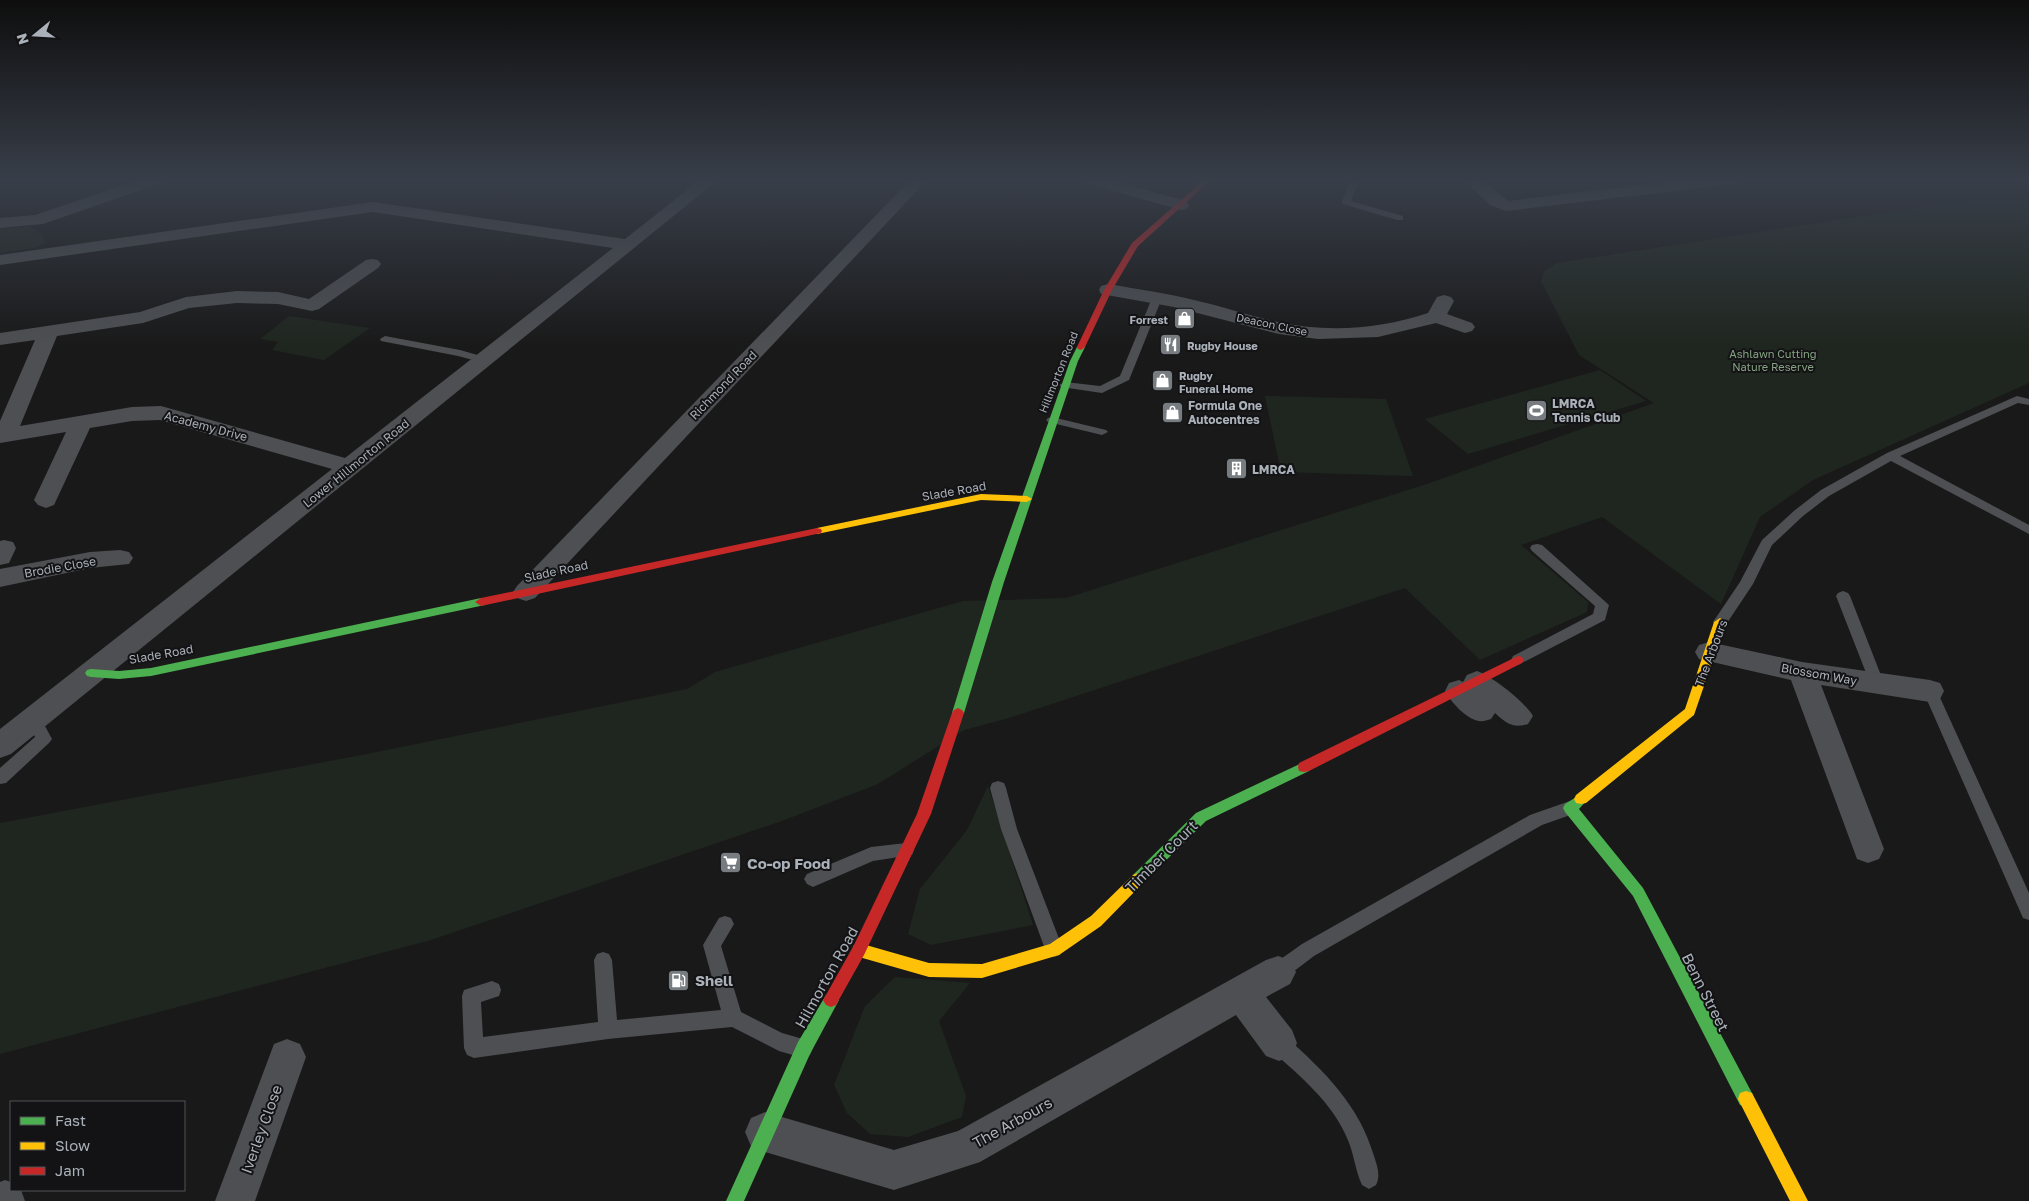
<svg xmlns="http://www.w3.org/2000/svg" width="2029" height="1201" font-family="'Golos Text',sans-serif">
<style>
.green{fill:#1f261f}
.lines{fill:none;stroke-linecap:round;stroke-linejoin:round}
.lane{fill:#4d4f52;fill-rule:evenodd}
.street{fill:#4d4f52;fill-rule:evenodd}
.fast{fill:#4caf50;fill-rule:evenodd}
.slow{fill:#ffc107;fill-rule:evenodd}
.jam{fill:#c62828;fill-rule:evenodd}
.labels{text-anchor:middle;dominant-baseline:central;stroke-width:4;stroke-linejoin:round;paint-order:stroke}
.far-poi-label{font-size:11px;font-weight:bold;fill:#aab1b9;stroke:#131315;text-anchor:start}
.far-street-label{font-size:11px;fill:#aab1b9;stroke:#131315}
.far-park-label{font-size:11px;fill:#85a382;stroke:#131315}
.street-label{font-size:12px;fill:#aab1b9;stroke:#131315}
.poi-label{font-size:12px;font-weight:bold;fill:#aab1b9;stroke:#131315;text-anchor:start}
.near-street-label{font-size:15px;fill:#aab1b9;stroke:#131315}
.near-poi-label{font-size:15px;font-weight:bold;fill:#aab1b9;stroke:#131315;text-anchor:start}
</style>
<rect width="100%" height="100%" fill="#191919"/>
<!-- green -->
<path class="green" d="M 1966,200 L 2029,200 L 2029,383 L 1813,480 L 1760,517 L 1721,604 L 1602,517 L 1521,545 L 1588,602 L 1587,612 L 1480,660 L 1405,588 L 1009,718 L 964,730 L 878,784 L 782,821 L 431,940 L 0,1054 L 0,823 L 367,754 L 687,689 L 715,672 L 963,601 L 1066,598 L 1427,484 L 1654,403 L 1579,355 L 1541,281 L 1544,271 L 1557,263 Z
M 30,226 L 43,236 L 45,243 L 34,248 L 0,253 L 0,229 Z
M 289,316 L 370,328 L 324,360 L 272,350 L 278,342 L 260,339 Z
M 1600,370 L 1646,401 L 1468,454 L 1425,419 Z
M 1265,396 L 1386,399 L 1413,476 L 1281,472 Z
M 988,786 L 1033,925 L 931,945 L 908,934 L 920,889 L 967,830 Z
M 895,977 L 970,983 L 939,1021 L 966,1096 L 962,1117 L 908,1137 L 870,1134 L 847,1113 L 834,1085 L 865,1006 Z"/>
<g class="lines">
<!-- lane -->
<path class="lane" d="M 1351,179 L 1359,179 L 1351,201 L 1403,216 L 1403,220 L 1397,220 L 1343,204 L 1342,202 Z
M 1157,295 L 1162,298 L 1129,380 L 1102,393 L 1061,387 L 1059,385 L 1065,382 L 1100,386 L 1120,376 L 1152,298 Z
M 385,336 L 460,350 L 488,358 L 489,360 L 484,363 L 458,356 L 381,341 L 380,339 Z
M 2017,396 L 2029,399 L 2029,405 L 2018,403 L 1900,456 L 2029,525 L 2029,534 L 1891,461 L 1829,496 L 1803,516 L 1772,545 L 1753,584 L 1725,626 L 1715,626 L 1713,622 L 1740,582 L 1762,540 L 1795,510 L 1821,490 L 1887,453 Z
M 1052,417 L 1106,430 L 1108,432 L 1102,435 L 1048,422 L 1046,420 L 1048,418 Z
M 1537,544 L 1542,545 L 1609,605 L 1605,620 L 1518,665 L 1513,664 L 1511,660 L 1513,656 L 1593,614 L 1595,606 L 1532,551 L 1530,548 L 1532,545 Z
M 1843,591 L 1848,593 L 1850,596 L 1884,683 L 1882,687 L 1877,689 L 1872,687 L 1870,683 L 1836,596 L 1838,593 Z
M 1930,685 L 1935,687 L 1937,691 L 2029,893 L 2029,920 L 2023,918 L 1923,691 L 1925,687 Z
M 34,713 L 39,715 L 52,739 L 49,743 L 6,783 L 0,784 L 0,768 L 35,737 L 26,719 L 29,715 Z
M 998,781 L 1004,783 L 1006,788 L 1017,829 L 1063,949 L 1060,955 L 1054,957 L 1048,955 L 1045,949 L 1001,829 L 990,788 L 992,783 Z
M 1570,801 L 1576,803 L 1578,808 L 1576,813 L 1542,825 L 1314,956 L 1285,978 L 1278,981 L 1271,978 L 1269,972 L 1271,966 L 1302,944 L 1530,815 Z
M 906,843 L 912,845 L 914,850 L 912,855 L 873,861 L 813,887 L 807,884 L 804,879 L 807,874 L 871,847 Z
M 725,916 L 731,918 L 734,924 L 721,946 L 741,1012 L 782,1033 L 810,1041 L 813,1048 L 810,1055 L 803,1058 L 779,1051 L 732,1027 L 608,1039 L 474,1058 L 467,1055 L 464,1048 L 462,996 L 464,990 L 492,981 L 499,984 L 501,990 L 499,996 L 481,1002 L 483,1037 L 598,1022 L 594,960 L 597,954 L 603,952 L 609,954 L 612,960 L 617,1020 L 721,1010 L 703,945 L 719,918 Z
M 1279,1035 L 1286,1037 C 1325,1072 1359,1105 1374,1156 C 1377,1166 1381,1175 1376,1185 L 1369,1189 L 1362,1185 C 1355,1170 1354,1153 1347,1138 C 1332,1102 1300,1076 1272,1051 L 1269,1044 L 1272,1037 Z"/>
<!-- street -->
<path class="street" d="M 142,179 L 166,179 L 164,182 L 43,224 L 0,228 L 0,218 L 35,215 Z
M 701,179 L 719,179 L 11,754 L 0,758 L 0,729 L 332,469 L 160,420 L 132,421 L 90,428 L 54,505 L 46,508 L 38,505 L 34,500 L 66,432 L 0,443 L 0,421 L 35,340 L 0,345 L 0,333 L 140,312 L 186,297 L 237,291 L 278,292 L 309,299 L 366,260 L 372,259 L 378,260 L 381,264 L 378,268 L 319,309 L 312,311 L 278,304 L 237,303 L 189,308 L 143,323 L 57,336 L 20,426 L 132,407 L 161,406 L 345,458 L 613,248 L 373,212 L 0,265 L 0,255 L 373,202 L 625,239 Z
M 911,179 L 928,179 L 535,598 L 526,601 L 517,598 L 513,592 L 517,586 Z
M 1080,179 L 1106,179 L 1187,201 L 1189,205 L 1187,209 L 1181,210 L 1082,182 Z
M 1463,179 L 1481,179 L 1508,201 L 1693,179 L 1742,179 L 1740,182 L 1734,184 L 1506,211 L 1490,205 Z
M 1108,284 C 1137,289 1166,293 1194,300 C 1222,306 1250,316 1278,322 C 1328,333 1380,329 1428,313 L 1437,297 L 1444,295 L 1451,297 L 1454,301 L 1447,314 L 1472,323 L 1475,327 L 1472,331 L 1465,333 L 1436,323 L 1378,337 L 1318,339 L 1279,334 L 1174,307 L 1101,294 L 1099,290 L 1101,286 Z
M 4,540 L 13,542 L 16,548 L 9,563 L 0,565 L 0,541 Z
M 120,550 L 129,552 L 133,558 L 129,564 L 90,568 L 0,587 L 0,569 L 90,552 Z
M 1709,642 L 1802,662 L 1930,680 L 1940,683 L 1944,691 L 1940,699 L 1930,702 L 1821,685 L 1884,849 L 1879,859 L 1868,863 L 1857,859 L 1791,680 L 1699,659 L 1695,652 L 1699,645 Z
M 1477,671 C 1493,677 1524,701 1533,716 L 1528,724 C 1513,729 1506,723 1495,713 L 1491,719 C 1487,720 1483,722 1479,721 C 1466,719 1451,702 1445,691 L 1449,683 L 1459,680 L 1463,682 L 1467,675 Z
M 1278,956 L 1290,960 L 1296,972 L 1290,984 L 1266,997 L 1292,1030 L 1297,1043 L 1292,1056 L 1279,1061 L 1266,1056 L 1236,1015 L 980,1162 L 894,1190 L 765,1152 L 751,1146 L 745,1132 L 751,1118 L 765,1112 L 894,1150 L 958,1131 L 1266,960 Z
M 287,1039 L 300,1044 L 306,1057 L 255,1201 L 215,1201 L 274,1044 Z
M 5,1180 L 11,1182 L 11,1190 L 21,1190 L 25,1201 L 0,1201 L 0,1182 Z"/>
<!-- fast -->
<path class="fast" d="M 1081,344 L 1085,347 L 1078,361 L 1004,582 L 964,713 L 962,716 L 954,716 L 952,713 L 992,582 L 1070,361 L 1077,347 Z
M 481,598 L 487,602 L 485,605 L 151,676 L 119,679 L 91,677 L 87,676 L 85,673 L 87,670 L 91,669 L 119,671 L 151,668 Z
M 1304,762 L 1309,763 L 1310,767 L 1309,771 L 1206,821 L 1143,883 L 1138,885 L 1133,883 L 1131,879 L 1133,875 L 1196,813 Z
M 1581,794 L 1586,795 L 1588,799 L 1579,809 L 1643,888 L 1752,1093 L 1754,1099 L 1752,1105 L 1746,1107 L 1740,1105 L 1633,896 L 1565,812 L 1563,808 L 1565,804 Z
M 831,993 L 836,995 L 839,1000 L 810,1054 L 744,1201 L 726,1201 L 798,1042 L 826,995 Z"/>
<!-- slow -->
<path class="slow" d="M 981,494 L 1027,496 L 1032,499 L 1027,502 L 981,500 L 817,534 L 812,531 L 817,528 Z
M 1720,618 L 1726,622 L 1694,715 L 1586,803 L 1581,804 L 1576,803 L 1574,799 L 1576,795 L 1685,709 L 1714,622 Z
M 1138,873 L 1143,875 L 1145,879 L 1143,883 L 1101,926 L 1059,955 L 982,978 L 929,977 L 859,957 L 854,955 L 852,950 L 854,945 L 859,943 L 929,963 L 982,964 L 1050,944 L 1091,916 L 1133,875 Z
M 1746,1091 L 1752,1093 L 1808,1201 L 1790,1201 L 1738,1099 L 1740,1093 Z"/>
<!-- jam -->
<path class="jam" d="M 1205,179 L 1212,179 L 1138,246 L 1112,290 L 1085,347 L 1081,350 L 1078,349 L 1077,347 L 1104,290 L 1132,243 Z
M 817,528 L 821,529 L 822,531 L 821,533 L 481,606 L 475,602 L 481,598 Z
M 1518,656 L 1522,657 L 1524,660 L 1522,663 L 1309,771 L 1304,772 L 1299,771 L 1298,767 L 1299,763 Z
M 958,708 L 962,710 L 964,713 L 931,814 L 864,955 L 836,1005 L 831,1007 L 826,1005 L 823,1000 L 826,995 L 854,945 L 917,814 L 952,713 L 954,710 Z"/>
</g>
<!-- sky -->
<linearGradient id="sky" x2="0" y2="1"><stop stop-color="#0e0e0e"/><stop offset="0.52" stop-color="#383e49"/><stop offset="1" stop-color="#383e49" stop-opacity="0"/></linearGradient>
<rect width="2029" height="347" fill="url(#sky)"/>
<!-- icons -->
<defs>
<symbol id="shop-square" viewBox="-11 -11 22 22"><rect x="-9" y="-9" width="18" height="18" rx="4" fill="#777c81" stroke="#131315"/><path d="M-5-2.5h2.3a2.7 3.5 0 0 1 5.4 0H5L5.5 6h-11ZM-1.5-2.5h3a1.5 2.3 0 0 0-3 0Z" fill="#fff"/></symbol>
<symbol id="restaurant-square" viewBox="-11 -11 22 22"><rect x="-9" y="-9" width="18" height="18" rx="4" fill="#777c81" stroke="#131315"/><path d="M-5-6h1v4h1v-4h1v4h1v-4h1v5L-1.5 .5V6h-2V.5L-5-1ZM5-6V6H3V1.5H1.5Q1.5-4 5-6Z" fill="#fff"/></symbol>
<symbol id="stadium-square" viewBox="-11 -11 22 22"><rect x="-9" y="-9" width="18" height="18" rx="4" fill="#777c81" stroke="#131315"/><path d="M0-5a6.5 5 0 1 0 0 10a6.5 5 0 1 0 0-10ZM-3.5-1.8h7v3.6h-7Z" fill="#fff"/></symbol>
<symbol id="building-square" viewBox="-11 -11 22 22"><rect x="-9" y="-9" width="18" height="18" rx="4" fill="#777c81" stroke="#131315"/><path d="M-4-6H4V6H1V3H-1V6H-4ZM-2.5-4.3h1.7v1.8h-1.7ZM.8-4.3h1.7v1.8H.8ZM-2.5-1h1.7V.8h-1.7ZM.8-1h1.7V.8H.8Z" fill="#fff"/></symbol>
<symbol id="supermarket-square" viewBox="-11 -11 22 22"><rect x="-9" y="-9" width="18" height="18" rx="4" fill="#777c81" stroke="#131315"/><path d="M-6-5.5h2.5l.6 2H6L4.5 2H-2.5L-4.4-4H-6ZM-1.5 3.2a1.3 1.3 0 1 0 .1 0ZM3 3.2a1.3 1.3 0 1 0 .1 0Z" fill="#fff"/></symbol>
<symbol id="fuel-square" viewBox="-11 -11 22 22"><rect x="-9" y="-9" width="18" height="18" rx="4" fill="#777c81" stroke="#131315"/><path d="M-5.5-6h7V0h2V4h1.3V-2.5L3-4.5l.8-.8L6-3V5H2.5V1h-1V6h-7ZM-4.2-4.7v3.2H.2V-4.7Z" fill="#fff"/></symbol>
</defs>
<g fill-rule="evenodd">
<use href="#shop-square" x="1172" y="306" width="25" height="25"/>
<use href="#restaurant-square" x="1158" y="332" width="25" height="25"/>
<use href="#shop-square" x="1150" y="368" width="25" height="25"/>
<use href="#stadium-square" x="1524" y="398" width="25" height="25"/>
<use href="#shop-square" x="1160" y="400" width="25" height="25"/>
<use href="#building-square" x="1224" y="456" width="25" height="25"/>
<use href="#supermarket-square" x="718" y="850" width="25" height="25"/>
<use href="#fuel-square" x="666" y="968" width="25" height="25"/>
</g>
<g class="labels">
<!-- far-poi labels -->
<g class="far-poi-label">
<text x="1168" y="319" text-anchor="end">Forrest</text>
<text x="1187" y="345">Rugby House</text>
<text x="1179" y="375">Rugby<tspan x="1179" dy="13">Funeral Home</tspan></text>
</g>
<!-- far-street labels -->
<g class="far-street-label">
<text transform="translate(1272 324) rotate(12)">Deacon Close</text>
<text transform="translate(1058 372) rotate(-68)">Hillmorton Road</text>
</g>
<!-- far-park labels -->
<g class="far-park-label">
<text x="1773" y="353">Ashlawn Cutting<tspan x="1773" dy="13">Nature Reserve</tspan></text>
</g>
<!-- street labels -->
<g class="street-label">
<text transform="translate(723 385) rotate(-46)">Richmond Road</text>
<text transform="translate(206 426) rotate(15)">Academy Drive</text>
<text transform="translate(356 463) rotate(-39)">Lower Hillmorton Road</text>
<text transform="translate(954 491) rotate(-10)">Slade Road</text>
<text transform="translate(60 567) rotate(-10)">Brodie Close</text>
<text transform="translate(556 571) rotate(-12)">Slade Road</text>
<text transform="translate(1711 653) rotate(-69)">The Arbours</text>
<text transform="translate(161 654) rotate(-10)">Slade Road</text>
<text transform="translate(1819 674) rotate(10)">Blossom Way</text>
</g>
<!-- poi labels -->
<g class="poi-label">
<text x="1552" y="403">LMRCA<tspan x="1552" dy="14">Tennis Club</tspan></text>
<text x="1188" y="405">Formula One<tspan x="1188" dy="14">Autocentres</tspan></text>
<text x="1252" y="469">LMRCA</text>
</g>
<!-- near-street labels -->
<g class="near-street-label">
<text transform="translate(1161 856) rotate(-45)">Timber Court</text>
<text transform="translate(826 977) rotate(-61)">Hilmorton Road</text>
<text transform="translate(1706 992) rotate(63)">Benn Street</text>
<text transform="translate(1012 1122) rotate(-29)">The Arbours</text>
<text transform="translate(261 1129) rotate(-70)">Iverley Close</text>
</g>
<!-- near-poi labels -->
<g class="near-poi-label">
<text x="747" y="863">Co-op Food</text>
<text x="695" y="980">Shell</text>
</g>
</g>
<!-- legend -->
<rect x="10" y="1101" width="175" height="90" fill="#131315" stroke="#4f5257"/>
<rect x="20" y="1117" width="25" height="8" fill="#4caf50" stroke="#4f5257"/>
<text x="55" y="1126" font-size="15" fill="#aab1b9">Fast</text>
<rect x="20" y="1142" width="25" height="8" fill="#ffc107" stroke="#4f5257"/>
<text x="55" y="1151" font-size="15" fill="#aab1b9">Slow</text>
<rect x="20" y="1167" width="25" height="8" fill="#c62828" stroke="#4f5257"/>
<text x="55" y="1176" font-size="15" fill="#aab1b9">Jam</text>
<!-- north arrow -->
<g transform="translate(35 35) rotate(252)" stroke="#131315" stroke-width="4" paint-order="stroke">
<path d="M0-4L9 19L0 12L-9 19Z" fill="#aab1b9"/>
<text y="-8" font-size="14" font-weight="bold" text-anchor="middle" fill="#aab1b9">N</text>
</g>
</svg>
